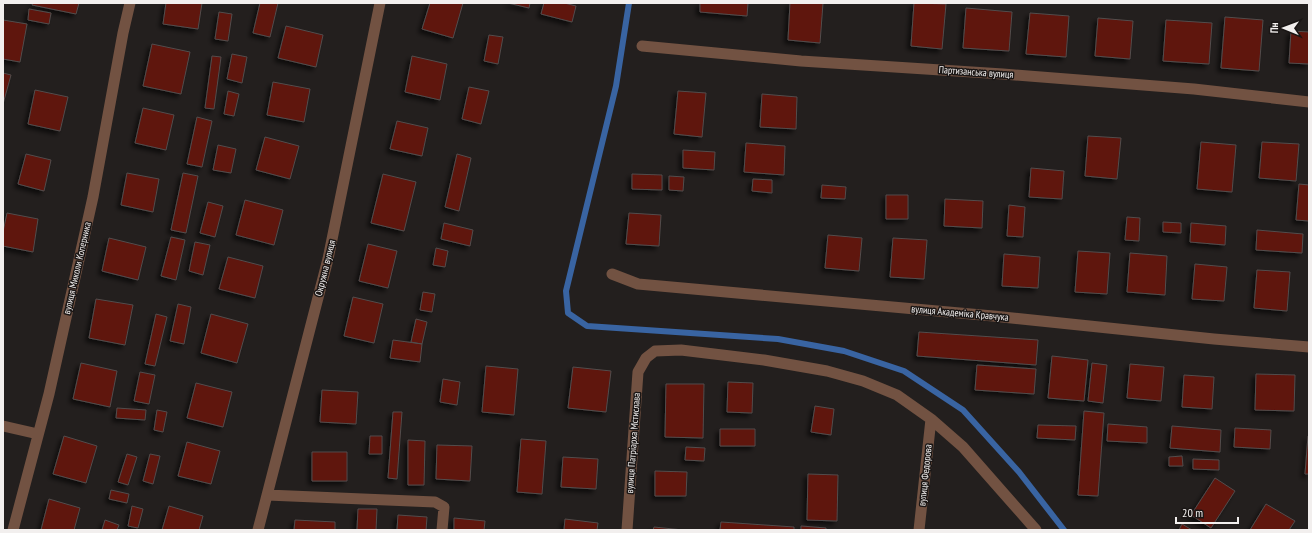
<svg xmlns="http://www.w3.org/2000/svg" width="1312" height="533" font-family="'PT Sans Narrow',sans-serif">
<style>
.lines{fill:none;stroke-linecap:round;stroke-linejoin:round}
.stream{stroke:#3964a2;stroke-width:6}
.building{fill:#5f120c;stroke:#524d4c;filter:url(#shadow)}
.minor{stroke:#725242;stroke-width:11}
.labels{text-anchor:middle;dominant-baseline:central;stroke-width:3;stroke-linejoin:round;paint-order:stroke}
.street-label{font-size:10px;fill:#f2efee;stroke:#1a1615}
</style>
<defs>
<filter id="shadow"><feDropShadow dx="-3.5" dy="3.5" stdDeviation="2" flood-color="#0009"/></filter>
</defs>
<rect width="100%" height="100%" fill="#231f1e"/>
<g class="lines">
<!-- stream -->
<path class="stream" d="M 629,3 L 616,86 L 566,291 L 568,313 L 587,326 L 778,339 L 844,351 L 904,371 L 963,410 L 1019,472 L 1064,530"/>
</g>
<!-- building -->
<path class="building" d="M 33,3 L 79,3 L 76,14 L 32,5 Z
M 166,3 L 202,3 L 198,29 L 163,24 Z
M 260,3 L 278,3 L 270,37 L 253,33 Z
M 430,3 L 463,3 L 453,38 L 422,29 Z
M 508,3 L 530,3 L 529,8 Z
M 544,3 L 564,3 L 576,6 L 572,22 L 541,14 Z
M 700,3 L 748,3 L 747,16 L 700,12 Z
M 790,3 L 823,3 L 820,43 L 788,40 Z
M 914,3 L 946,4 L 942,49 L 911,46 Z
M 966,8 L 1012,12 L 1009,51 L 963,48 Z
M 29,9 L 51,13 L 49,24 L 28,20 Z
M 219,12 L 232,14 L 228,41 L 215,39 Z
M 1030,13 L 1069,16 L 1066,57 L 1026,54 Z
M 1225,17 L 1263,20 L 1259,71 L 1221,68 Z
M 1098,18 L 1133,21 L 1130,59 L 1095,56 Z
M 3,20 L 27,24 L 20,62 L 3,59 Z
M 1166,20 L 1212,23 L 1209,64 L 1163,61 Z
M 286,26 L 323,35 L 316,67 L 278,58 Z
M 1291,31 L 1309,32 L 1309,64 L 1289,63 Z
M 489,35 L 503,37 L 498,64 L 484,61 Z
M 152,44 L 190,52 L 181,94 L 143,86 Z
M 232,54 L 247,57 L 242,83 L 227,79 Z
M 212,56 L 221,57 L 214,109 L 205,108 Z
M 412,56 L 447,64 L 440,100 L 405,92 Z
M 3,73 L 11,75 L 3,104 Z
M 273,82 L 310,89 L 304,122 L 267,115 Z
M 469,87 L 489,91 L 481,124 L 462,119 Z
M 35,90 L 68,97 L 60,131 L 28,124 Z
M 228,91 L 239,94 L 234,116 L 224,114 Z
M 678,91 L 706,93 L 702,137 L 674,134 Z
M 762,94 L 797,97 L 796,129 L 760,127 Z
M 143,108 L 174,115 L 166,150 L 135,143 Z
M 197,117 L 212,121 L 202,167 L 187,164 Z
M 397,121 L 428,128 L 422,156 L 390,149 Z
M 1088,136 L 1121,138 L 1117,179 L 1085,176 Z
M 265,137 L 299,146 L 290,179 L 256,170 Z
M 1201,142 L 1236,145 L 1232,192 L 1197,189 Z
M 1262,142 L 1299,144 L 1296,181 L 1259,178 Z
M 746,143 L 785,146 L 784,175 L 744,172 Z
M 218,145 L 236,149 L 231,173 L 213,170 Z
M 683,150 L 715,152 L 714,170 L 683,168 Z
M 26,154 L 51,160 L 44,191 L 18,184 Z
M 457,154 L 471,158 L 459,211 L 445,207 Z
M 1031,168 L 1064,171 L 1062,199 L 1029,197 Z
M 127,173 L 159,179 L 153,212 L 121,205 Z
M 183,173 L 198,176 L 186,233 L 171,230 Z
M 383,174 L 416,182 L 404,231 L 371,223 Z
M 632,174 L 662,175 L 662,190 L 632,189 Z
M 669,176 L 684,177 L 683,191 L 669,190 Z
M 753,179 L 772,180 L 772,193 L 752,191 Z
M 1299,184 L 1309,185 L 1309,221 L 1296,220 Z
M 822,185 L 846,187 L 845,199 L 821,198 Z
M 886,195 L 908,195 L 908,219 L 886,219 Z
M 945,199 L 983,201 L 982,228 L 944,226 Z
M 245,200 L 283,210 L 274,245 L 236,235 Z
M 208,202 L 223,206 L 215,237 L 200,233 Z
M 1009,205 L 1025,207 L 1023,237 L 1007,236 Z
M 7,213 L 38,219 L 33,252 L 3,246 L 3,232 Z
M 629,213 L 661,215 L 659,246 L 626,244 Z
M 1127,217 L 1140,218 L 1139,241 L 1125,240 Z
M 1163,222 L 1181,223 L 1181,233 L 1163,232 Z
M 444,223 L 473,230 L 470,246 L 441,239 Z
M 1191,223 L 1226,226 L 1225,245 L 1190,242 Z
M 1257,230 L 1303,234 L 1302,253 L 1256,250 Z
M 828,235 L 862,238 L 859,271 L 825,268 Z
M 171,237 L 185,240 L 176,280 L 161,276 Z
M 109,238 L 146,247 L 138,280 L 102,271 Z
M 893,238 L 927,240 L 924,279 L 890,277 Z
M 195,242 L 210,245 L 203,275 L 189,271 Z
M 368,244 L 397,251 L 388,288 L 359,281 Z
M 436,248 L 448,251 L 445,267 L 433,265 Z
M 1078,251 L 1110,253 L 1107,294 L 1075,292 Z
M 1130,253 L 1167,256 L 1165,295 L 1127,292 Z
M 1004,254 L 1040,257 L 1038,288 L 1002,286 Z
M 228,257 L 263,266 L 255,298 L 219,289 Z
M 1195,264 L 1227,267 L 1224,301 L 1192,299 Z
M 1257,270 L 1290,272 L 1287,311 L 1254,308 Z
M 423,292 L 435,294 L 432,312 L 420,310 Z
M 353,297 L 383,304 L 374,343 L 344,336 Z
M 96,299 L 133,305 L 125,345 L 89,338 Z
M 178,304 L 191,307 L 184,344 L 170,341 Z
M 156,314 L 167,317 L 155,366 L 145,364 Z
M 211,314 L 248,324 L 237,363 L 201,353 Z
M 416,319 L 427,322 L 422,344 L 411,342 Z
M 919,332 L 1038,340 L 1036,365 L 917,356 Z
M 393,340 L 422,344 L 420,362 L 390,358 Z
M 1052,356 L 1088,360 L 1084,401 L 1048,398 Z
M 81,363 L 117,371 L 110,407 L 73,399 Z
M 1092,363 L 1107,365 L 1103,403 L 1088,401 Z
M 1130,364 L 1164,367 L 1161,401 L 1127,398 Z
M 977,365 L 1036,369 L 1034,394 L 975,390 Z
M 486,366 L 518,369 L 514,415 L 482,412 Z
M 573,367 L 611,371 L 606,412 L 568,408 Z
M 140,372 L 155,375 L 149,404 L 134,401 Z
M 1256,374 L 1295,375 L 1294,411 L 1255,410 Z
M 1184,375 L 1214,377 L 1212,409 L 1182,407 Z
M 443,379 L 460,382 L 457,405 L 440,402 Z
M 728,382 L 753,383 L 752,413 L 727,412 Z
M 196,383 L 232,392 L 223,427 L 187,418 Z
M 666,384 L 704,384 L 703,438 L 665,437 Z
M 322,390 L 358,392 L 356,424 L 320,422 Z
M 815,406 L 834,409 L 831,435 L 811,432 Z
M 117,408 L 146,410 L 145,420 L 116,418 Z
M 157,410 L 167,412 L 163,432 L 154,430 Z
M 1084,411 L 1104,413 L 1098,496 L 1078,495 Z
M 393,412 L 402,412 L 397,479 L 388,478 Z
M 1108,424 L 1147,427 L 1147,443 L 1107,441 Z
M 1038,425 L 1076,426 L 1075,440 L 1037,438 Z
M 1172,426 L 1221,430 L 1220,452 L 1170,448 Z
M 1235,428 L 1271,430 L 1270,449 L 1234,447 Z
M 720,429 L 755,429 L 755,446 L 720,446 Z
M 64,436 L 97,446 L 86,483 L 53,474 Z
M 370,436 L 382,436 L 382,454 L 369,454 Z
M 1308,436 L 1309,436 L 1309,474 L 1305,474 Z
M 521,439 L 546,441 L 542,494 L 517,492 Z
M 408,440 L 425,441 L 424,485 L 408,485 Z
M 187,442 L 220,451 L 211,484 L 178,476 Z
M 437,445 L 472,446 L 470,481 L 436,479 Z
M 686,447 L 705,448 L 704,461 L 685,460 Z
M 312,452 L 347,452 L 347,481 L 312,481 Z
M 127,454 L 137,457 L 128,485 L 118,482 Z
M 150,454 L 160,456 L 153,484 L 143,481 Z
M 1182,456 L 1183,466 L 1169,466 L 1169,457 Z
M 563,457 L 598,459 L 596,489 L 561,487 Z
M 1193,459 L 1219,460 L 1219,470 L 1193,469 Z
M 655,471 L 687,472 L 686,496 L 655,496 Z
M 808,474 L 838,475 L 837,521 L 807,520 Z
M 1215,478 L 1235,491 L 1211,528 L 1191,515 Z
M 111,490 L 129,494 L 127,503 L 109,499 Z
M 49,499 L 80,508 L 74,530 L 41,530 Z
M 1266,504 L 1295,521 L 1289,530 L 1250,530 Z
M 132,506 L 143,509 L 138,528 L 128,526 Z
M 169,506 L 203,516 L 199,530 L 162,530 Z
M 358,509 L 377,509 L 376,530 L 357,530 Z
M 398,515 L 427,517 L 426,530 L 397,530 Z
M 454,518 L 485,521 L 484,530 L 454,530 Z
M 565,519 L 598,523 L 597,530 L 564,530 Z
M 105,520 L 119,525 L 117,530 L 102,530 Z
M 295,520 L 335,522 L 335,530 L 294,530 Z
M 721,522 L 794,527 L 794,530 L 720,530 Z
M 1182,524 L 1192,530 L 1179,530 Z
M 801,526 L 826,528 L 826,530 L 801,530 Z
M 654,527 L 683,530 L 653,530 Z"/>
<g class="lines">
<!-- minor -->
<path class="minor" d="M 642,46 L 801,61 L 1003,74 L 1194,89 L 1309,102
M 612,274 L 638,284 L 993,316 L 1214,339 L 1309,347
M 3,426 L 38,434
M 267,495 L 435,502 L 444,507 L 442,530
M 13,530 L 49,394 L 93,197 L 123,33 L 130,3
M 258,530 L 328,259 L 380,3
M 627,530 L 638,372 L 646,358 L 655,351 L 681,350 L 764,360 L 827,371 L 863,381 L 897,395 L 931,419 L 963,447 L 1036,530
M 919,530 L 931,419"/>
</g>
<g class="labels">
<!-- street labels -->
<g class="street-label">
<text transform="translate(976 72) rotate(4)">Партизанська вулиця</text>
<text transform="translate(77 268) rotate(-77)">вулиця Миколи Коперника</text>
<text transform="translate(325 268) rotate(-76)">Окружна вулиця</text>
<text transform="translate(960 313) rotate(5)">вулиця Академіка Кравчука</text>
<text transform="translate(633 443) rotate(-86)">вулиця Патріарха Мстислава</text>
<text transform="translate(925 475) rotate(-84)">вулиця Федорова</text>
</g>
</g>
<!-- border -->
<rect width="1312" height="533" fill="none" stroke="#f2efee" stroke-width="8"/>
<!-- north arrow -->
<g transform="translate(1284 28) rotate(271)" stroke="#1a1615" stroke-width="3" paint-order="stroke">
<path d="M0-3L7 15L0 10L-7 15Z" fill="#f2efee"/>
<text y="-6" font-size="11" font-weight="bold" text-anchor="middle" fill="#f2efee">Пн</text>
</g>
<!-- scale -->
<path d="M1176 517v6h62v-6" fill="none" stroke="#f2efee" stroke-width="2"/>
<text x="1182" y="517" font-size="12" fill="#f2efee" stroke="#1a1615" stroke-width="3" paint-order="stroke">20 m</text>
</svg>
